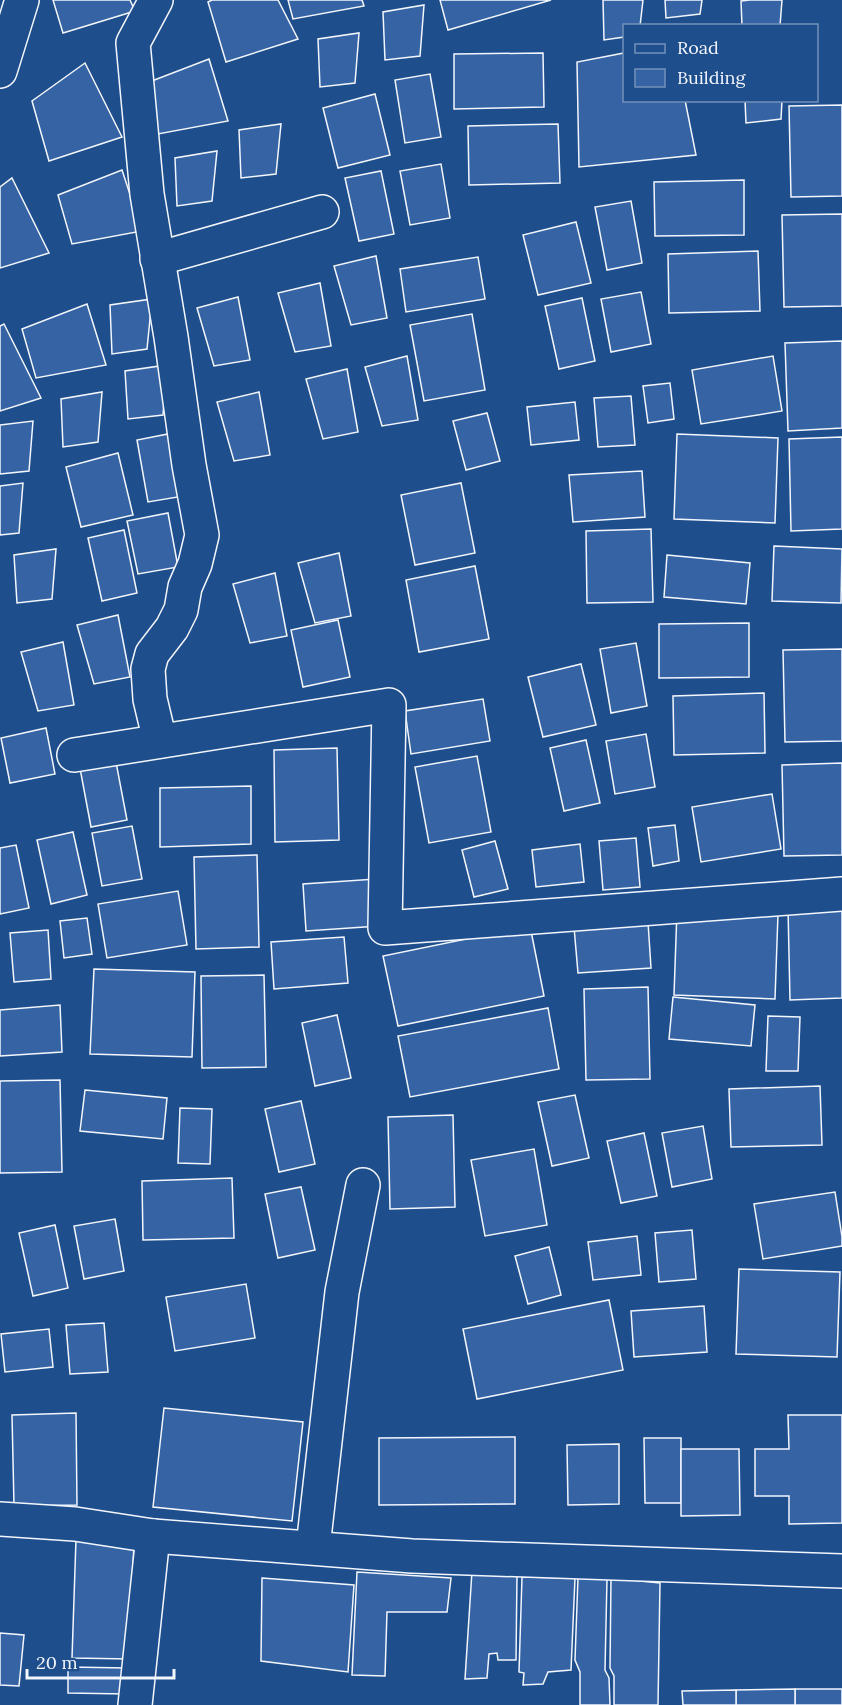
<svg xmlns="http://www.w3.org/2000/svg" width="842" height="1705" font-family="Lora,serif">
<rect width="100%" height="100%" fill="#1f4e8c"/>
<g fill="#3563a3" stroke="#f2f6ff" stroke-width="1.5">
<polygon points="53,0 130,0 135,11 63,33"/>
<polygon points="212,0 278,0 298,39 226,62 208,2"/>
<polygon points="288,0 362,0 364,6 293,19"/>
<polygon points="440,0 551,0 448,30"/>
<polygon points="603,0 643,0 640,26 624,26 624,37 604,40"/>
<polygon points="665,0 702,0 700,14 666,18"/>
<polygon points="750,0 782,0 780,26 742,26 741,1"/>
<polygon points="424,5 420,56 385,60 383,12"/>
<polygon points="359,33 355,83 320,87 318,39"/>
<polygon points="543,53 544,107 454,109 454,54"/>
<polygon points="624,53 624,100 685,100 696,155 579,167 577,62"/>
<polygon points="209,59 228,121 158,134 144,84"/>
<polygon points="85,63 122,137 49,161 32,101"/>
<polygon points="430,74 441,137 405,143 395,80"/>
<polygon points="375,94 390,155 338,168 323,108"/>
<polygon points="745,100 782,100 781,119 746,123"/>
<polygon points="842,105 842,196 791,197 789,106"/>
<polygon points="281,124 276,174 241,178 239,130"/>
<polygon points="558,124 560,183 469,185 468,126"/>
<polygon points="217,151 212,201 177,206 175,158"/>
<polygon points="441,164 450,218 410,225 400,171"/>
<polygon points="122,170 142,231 72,244 58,195"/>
<polygon points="381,171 394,234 359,241 345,178"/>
<polygon points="12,178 49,253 0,268 0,187"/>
<polygon points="744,180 744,235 655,236 654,182"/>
<polygon points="631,201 642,263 607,270 595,207"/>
<polygon points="842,214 842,306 784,307 782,215"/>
<polygon points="576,222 591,283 538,295 523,235"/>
<polygon points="758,251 760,311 669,313 668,254"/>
<polygon points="376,256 387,318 351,325 334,266"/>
<polygon points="478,257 485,299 406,312 400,269"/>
<polygon points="320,283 331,346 295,352 278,293"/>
<polygon points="641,292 651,344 611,352 601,299"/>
<polygon points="238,297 250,360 214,366 197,308"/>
<polygon points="582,298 595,361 559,369 545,306"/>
<polygon points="152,299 147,349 112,354 110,305"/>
<polygon points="87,304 106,365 36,378 22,329"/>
<polygon points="472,314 485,390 424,401 410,325"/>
<polygon points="4,324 41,398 0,411 0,326"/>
<polygon points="842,341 842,428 788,431 785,343"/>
<polygon points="407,356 418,420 382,426 365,367"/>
<polygon points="773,356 782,411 701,424 692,370"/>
<polygon points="167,365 163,415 128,419 125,371"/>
<polygon points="347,369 358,432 323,439 306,379"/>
<polygon points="670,383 674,419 648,423 643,386"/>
<polygon points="102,392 98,442 63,447 61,399"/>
<polygon points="259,392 270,455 234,461 217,402"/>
<polygon points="631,396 635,445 598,447 594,398"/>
<polygon points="575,402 579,440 531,445 527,407"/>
<polygon points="487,413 500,461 466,470 453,421"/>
<polygon points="33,421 29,471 0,474 0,425"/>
<polygon points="173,433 184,496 148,502 137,440"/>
<polygon points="677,434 778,438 775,523 674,519"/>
<polygon points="842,437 842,529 791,531 789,439"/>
<polygon points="118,453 133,515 81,527 66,467"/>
<polygon points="642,471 645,517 573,522 569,475"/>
<polygon points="23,483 19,533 0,535 0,486"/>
<polygon points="461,483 475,553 415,565 401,495"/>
<polygon points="168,513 178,567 138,574 127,521"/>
<polygon points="651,529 653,602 587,603 586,531"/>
<polygon points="124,530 137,593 102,601 88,538"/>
<polygon points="774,546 842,549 841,603 772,601"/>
<polygon points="56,549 52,599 17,603 14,555"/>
<polygon points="339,553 351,616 315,623 298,563"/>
<polygon points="667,555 750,563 746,604 664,597"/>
<polygon points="475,566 489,639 419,652 406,580"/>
<polygon points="275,573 287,636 250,643 233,584"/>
<polygon points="118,615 130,677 94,684 77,625"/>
<polygon points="338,620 350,677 303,687 291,630"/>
<polygon points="749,623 749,677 659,678 659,624"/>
<polygon points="63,642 74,705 38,711 21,652"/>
<polygon points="636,643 647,706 611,713 600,649"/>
<polygon points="842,649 842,741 785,742 783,650"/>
<polygon points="581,664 596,725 543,737 528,677"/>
<polygon points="764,693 765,753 674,755 673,696"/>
<polygon points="483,699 490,741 411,754 405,711"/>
<polygon points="46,728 55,774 10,783 1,738"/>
<polygon points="646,734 655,787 615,794 606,741"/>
<polygon points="586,740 600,803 564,811 550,748"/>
<polygon points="337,748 339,840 275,842 274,750"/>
<polygon points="477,756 491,832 429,843 415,767"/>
<polygon points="115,757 127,820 91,827 79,763"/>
<polygon points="842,763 842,855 784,856 782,765"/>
<polygon points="251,786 251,844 160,847 160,788"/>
<polygon points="772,794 781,849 701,862 692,807"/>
<polygon points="675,825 679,861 653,866 648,828"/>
<polygon points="132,826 142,879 102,886 92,833"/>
<polygon points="73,832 87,895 51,904 37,840"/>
<polygon points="636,838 640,887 603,890 599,841"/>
<polygon points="495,841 508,889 474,897 462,850"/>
<polygon points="580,844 584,882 536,887 532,850"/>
<polygon points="16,845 29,908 0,914 0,848"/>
<polygon points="257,855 259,947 196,949 194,857"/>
<polygon points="376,879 379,926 306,931 303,884"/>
<polygon points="178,891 187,945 107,958 98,904"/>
<polygon points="842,906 842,998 790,1000 788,908"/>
<polygon points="677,910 778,914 775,999 674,995"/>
<polygon points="87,918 92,954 64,958 60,921"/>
<polygon points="648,922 651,968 578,973 574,927"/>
<polygon points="530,926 544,996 398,1026 383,956"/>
<polygon points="48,930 51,979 14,982 10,933"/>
<polygon points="344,937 348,983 274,989 271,942"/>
<polygon points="94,969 195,972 192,1057 90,1054"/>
<polygon points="264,975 266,1067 202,1068 201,976"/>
<polygon points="648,987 650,1079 586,1080 584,989"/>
<polygon points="673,997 755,1005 751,1046 669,1039"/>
<polygon points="60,1005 62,1052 0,1056 0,1010"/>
<polygon points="548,1008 559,1069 410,1097 398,1036"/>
<polygon points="337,1015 351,1078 315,1086 302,1023"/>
<polygon points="768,1016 800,1017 798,1071 766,1071"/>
<polygon points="60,1080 62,1172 0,1173 0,1081"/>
<polygon points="820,1086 822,1145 731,1147 729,1089"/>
<polygon points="85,1090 167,1098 163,1139 80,1131"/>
<polygon points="575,1095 589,1158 552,1166 538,1102"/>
<polygon points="301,1101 315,1164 279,1172 265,1109"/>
<polygon points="180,1108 212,1109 210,1164 178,1163"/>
<polygon points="453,1115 455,1207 390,1209 388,1117"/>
<polygon points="703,1126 712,1179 672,1187 662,1133"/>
<polygon points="644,1133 657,1196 621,1203 607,1141"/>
<polygon points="534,1149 547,1225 485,1236 471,1160"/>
<polygon points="232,1178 234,1238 143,1240 142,1181"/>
<polygon points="301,1187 315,1250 278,1258 265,1194"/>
<polygon points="835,1192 842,1237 842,1246 763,1259 754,1204"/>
<polygon points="115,1219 124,1271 84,1279 74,1226"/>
<polygon points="55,1225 68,1288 33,1296 19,1233"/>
<polygon points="692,1230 696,1279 659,1282 655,1233"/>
<polygon points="637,1236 641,1275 593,1280 588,1242"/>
<polygon points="549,1247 561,1295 528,1304 515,1256"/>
<polygon points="739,1269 840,1272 837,1357 736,1354"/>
<polygon points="246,1284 255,1338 175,1351 166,1297"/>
<polygon points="609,1300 623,1370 477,1399 463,1329"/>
<polygon points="704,1306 707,1352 634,1357 631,1311"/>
<polygon points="104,1323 108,1372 70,1374 66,1325"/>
<polygon points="49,1329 53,1367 5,1372 1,1334"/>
<polygon points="164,1408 303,1422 292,1521 153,1507"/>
<polygon points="76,1413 77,1505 14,1506 12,1415"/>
<polygon points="788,1415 842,1415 842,1523 789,1524 789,1496 755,1496 755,1449 789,1449"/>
<polygon points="515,1437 515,1504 379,1505 379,1438"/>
<polygon points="644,1438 681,1438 681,1503 645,1503"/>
<polygon points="619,1444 619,1504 568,1505 567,1445"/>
<polygon points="681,1449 739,1449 740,1515 681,1516"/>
<polygon points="76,1539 134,1541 130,1659 72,1658"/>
<polygon points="472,1571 517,1575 516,1660 498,1660 497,1653 489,1654 487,1678 465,1679"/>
<polygon points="357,1572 451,1578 447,1612 387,1612 385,1676 352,1675"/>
<polygon points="522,1577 575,1578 571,1670 548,1672 543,1684 523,1685 524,1673 519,1672"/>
<polygon points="578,1577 607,1579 605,1670 609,1678 610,1705 580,1705 580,1672 575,1660"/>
<polygon points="262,1578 354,1585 348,1672 261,1661"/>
<polygon points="611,1578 660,1583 658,1705 614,1705 614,1676 610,1668"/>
<polygon points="0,1633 24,1635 19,1686 0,1685"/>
<polygon points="68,1667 127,1668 126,1694 68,1693"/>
<rect x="795" y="1689" width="47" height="16"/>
<polygon points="795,1689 795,1705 736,1705 736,1690"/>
<polygon points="736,1690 736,1705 683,1705 682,1691"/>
</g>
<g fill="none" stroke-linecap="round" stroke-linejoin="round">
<g stroke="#f2f6ff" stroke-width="36">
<g id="minor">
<polyline points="156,0 133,43 147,194 171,337 189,465 202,535 195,564 185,587 181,610 172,628 152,654 148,669 150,699 160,741"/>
<polyline points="0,71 22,0"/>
<polyline points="157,259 322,212"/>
<polyline points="74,755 389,705 385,928 842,894"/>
<polyline points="0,1519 75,1524 153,1536 412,1556 842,1571"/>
<polyline points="313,1547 342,1292 363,1185"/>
<polyline points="135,1705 153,1536"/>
</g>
</g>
<use href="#minor" stroke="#1f4e8c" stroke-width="33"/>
</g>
<rect x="623" y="24" width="195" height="78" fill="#1f4e8c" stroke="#7391ba" stroke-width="1.5"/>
<rect x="635" y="44" width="30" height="9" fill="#1f4e8c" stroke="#7391ba" stroke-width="1.5"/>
<text x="677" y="54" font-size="18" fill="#f2f6ff">Road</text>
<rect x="635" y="69" width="30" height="18" fill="#3563a3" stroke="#7391ba" stroke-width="1.5"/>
<text x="677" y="84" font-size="18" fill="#f2f6ff">Building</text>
<path d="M27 1669v9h147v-9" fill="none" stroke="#f2f6ff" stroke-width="3"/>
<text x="36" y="1669" font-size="18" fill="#f2f6ff" stroke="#1f4e8c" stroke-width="4.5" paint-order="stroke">20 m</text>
</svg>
